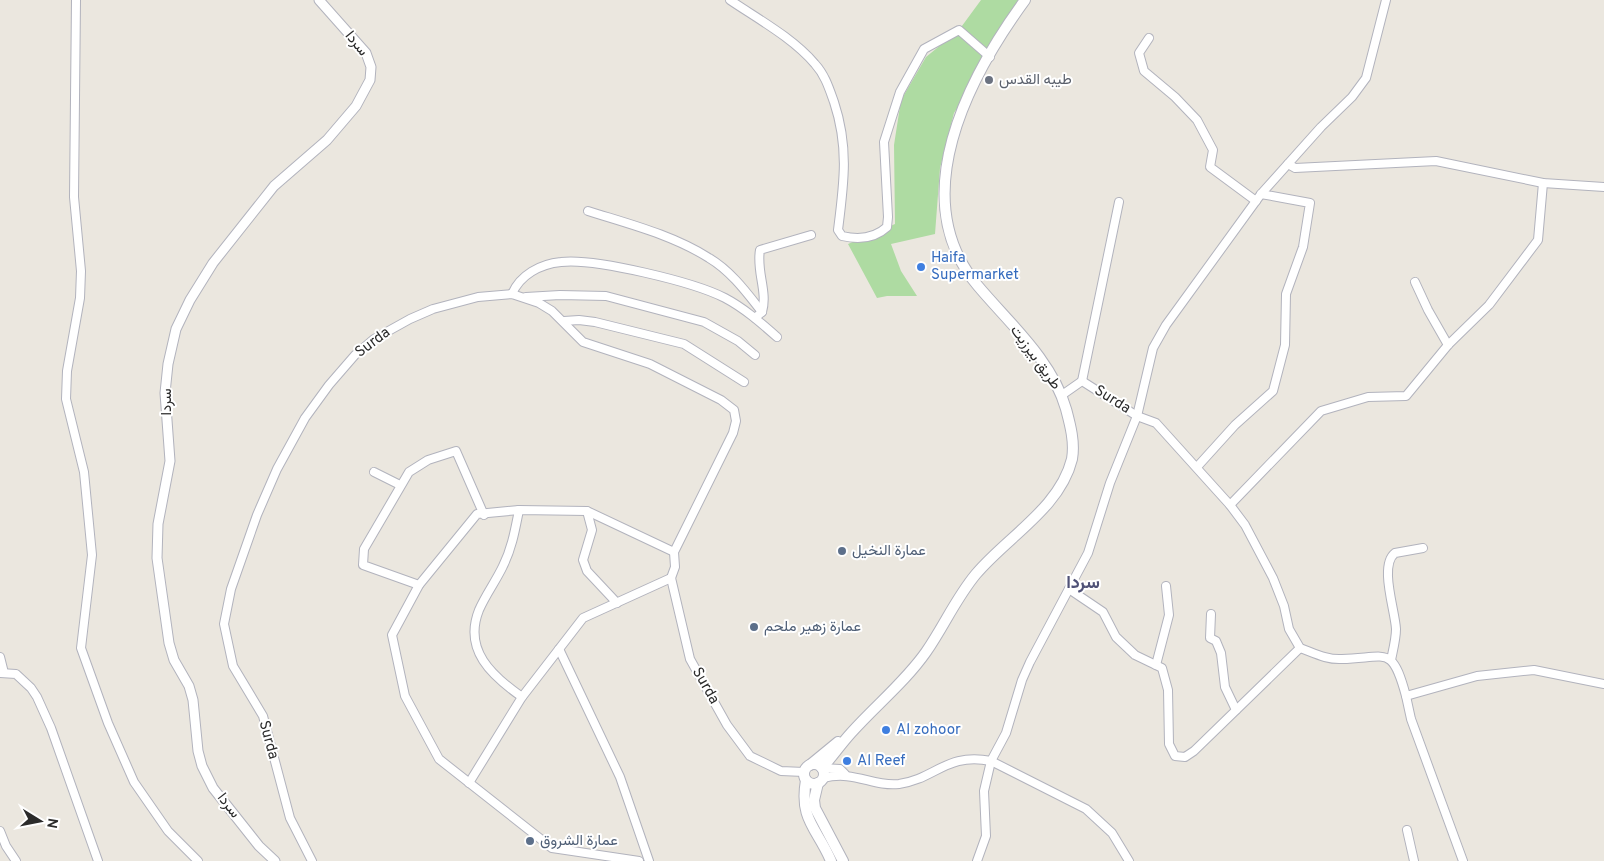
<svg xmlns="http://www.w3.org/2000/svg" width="1604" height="861" font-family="Overpass,Vazirmatn,sans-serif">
<rect width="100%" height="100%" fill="#ebe7df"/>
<polygon fill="#aedba2" points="981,0 1027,0 954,113 940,168 935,234 891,244 901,271 917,296 887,296 877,298 848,244 895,224 894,145 901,100 926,57 959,30"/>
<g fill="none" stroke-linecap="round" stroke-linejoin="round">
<g stroke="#b2b3bd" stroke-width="10">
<g id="minor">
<polyline points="76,0 74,197 81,271 80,298 67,371 66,399 84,472 92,555 81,648 108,723 134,782 168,831 198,861"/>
<path d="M730,0C758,19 793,38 815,64C825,75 829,88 834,102C849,147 844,183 838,230L842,236C859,240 874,239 887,227L888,217L884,142L900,92L924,49L959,30L990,57"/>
<polyline points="1149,38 1139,53 1144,71 1175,97 1197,120 1213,150 1210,167 1256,201"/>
<polyline points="1288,164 1295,168 1436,161 1543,183 1604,187"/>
<path d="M588,211C629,224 673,235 709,258C731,271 747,293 762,312L755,318"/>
<polyline points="1415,282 1428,310 1448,345"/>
<path d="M512,294C520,275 540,264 561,262C595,258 694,282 725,298C744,308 761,323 777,337"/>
<polyline points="526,297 560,295 606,296 704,322 738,341 755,355"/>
<path d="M762,312C768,292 756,271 760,250L811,235"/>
<polyline points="564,321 579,320 595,322 684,344 744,382"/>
<polyline points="1082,381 1119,202"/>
<path d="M1062,395L1082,381L1137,416L1156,423L1230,505L1245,525L1273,578L1284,606L1289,629L1300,648C1314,653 1327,660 1342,659C1387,658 1392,644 1406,696L1477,676L1534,670L1604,684"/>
<polyline points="1197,467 1235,425 1273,391 1285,345 1286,294 1303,247 1310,203 1261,194"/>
<polyline points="374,472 400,485"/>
<polyline points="1230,505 1321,411 1368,397 1406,396 1448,345 1489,305 1538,240 1543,183"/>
<path d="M519,510C515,530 512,548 503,566C496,581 486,594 479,610C463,650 492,676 522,697"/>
<polyline points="587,511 592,530 583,560 587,571 617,603"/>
<polyline points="419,585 363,565 364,549 409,472 428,460 456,451 484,515"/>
<polyline points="1069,589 1103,612 1116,637 1135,655 1162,668 1168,690 1169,744 1175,756 1185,757 1194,751 1300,648"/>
<polyline points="1211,614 1210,638 1216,641 1221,653 1225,687 1236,710"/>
<polyline points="559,649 620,777 649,861"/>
<polyline points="0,657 4,673"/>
<path d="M1391,660C1393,650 1396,639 1396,629C1395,610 1379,565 1395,553L1423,548"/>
<polyline points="1156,665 1169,615 1166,586"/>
<polyline points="0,673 16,674 31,688 37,697 51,728 98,861"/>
<polyline points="1406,696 1411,719 1463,861"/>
<polyline points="822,768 840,769 845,774"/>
<path d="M823,778C855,770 872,787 899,784C935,779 947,752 991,761L1086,809L1112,833L1129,861"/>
<polyline points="469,783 522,697 583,618 671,578"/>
<polyline points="1407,830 1414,861"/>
<polyline points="0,831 6,846 16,861"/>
<polyline points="312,861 290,818 263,716 233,666 224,624 231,589 257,515 277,469 305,418 329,385 355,355 374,339 410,319 433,309 478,297 512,294 539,303 552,311 583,342 650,364 721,400 734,410 736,421 733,433 674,552 675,567 671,578 690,659 727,725 750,756 781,771 804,772"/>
<polyline points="639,861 552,848 439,759 405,696 392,635 419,585 477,514 519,510 587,511 674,552"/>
<polyline points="977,861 986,836 984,791 991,761 1006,733 1022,680 1030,662 1088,553 1110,483 1137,416 1153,348 1166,325 1261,194 1321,127 1352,97 1366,78 1386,0"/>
</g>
</g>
<g stroke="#b2b3bd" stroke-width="11">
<polyline id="tertiary" points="275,861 259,846 213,788 202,766 198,751 193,700 189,686 174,660 169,643 157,558 158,524 170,461 165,393 168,364 176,329 190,300 213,263 274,186 327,140 356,106 370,80 371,67 366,53 319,0"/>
</g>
<g stroke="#b2b3bd" stroke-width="12">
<g id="secondary">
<circle cx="814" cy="774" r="10"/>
<polyline points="810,765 838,742"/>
<path d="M822,768C832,757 841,744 851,733C876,705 905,682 926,652C944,626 956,598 976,574C1007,537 1060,508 1072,459C1075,442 1070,424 1066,409C1052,360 1009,323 978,286C904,199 968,78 1025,0"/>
<path d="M806,780C799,820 817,828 831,861"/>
<polyline points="818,783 814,800 815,808 843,861"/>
</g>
</g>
<use href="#minor" stroke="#fff" stroke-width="8"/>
<use href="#tertiary" stroke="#fff" stroke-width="9"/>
<use href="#secondary" stroke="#fff" stroke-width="10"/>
</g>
<circle fill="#6b7280" stroke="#fff" stroke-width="2" cx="989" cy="80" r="5"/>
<g fill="#3f7fe0" stroke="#fff" stroke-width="2">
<circle cx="921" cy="267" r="5"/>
<circle cx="886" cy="730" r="5"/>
<circle cx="847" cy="761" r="5"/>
</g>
<g fill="#5c6f8a" stroke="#fff" stroke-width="2">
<circle cx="842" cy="551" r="5"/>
<circle cx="754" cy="627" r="5"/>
<circle cx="530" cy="841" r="5"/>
</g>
<g text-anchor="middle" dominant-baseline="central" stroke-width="4" stroke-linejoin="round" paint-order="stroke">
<g font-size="15" fill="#2b2b2b" stroke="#fff">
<text transform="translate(356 44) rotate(51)">سردا</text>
<text transform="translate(373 343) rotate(-37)">Surda</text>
<text transform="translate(1035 358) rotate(54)">طريق بيرزيت</text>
<text transform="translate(1112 400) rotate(32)">Surda</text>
<text transform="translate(167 402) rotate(-90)">سردا</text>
<text transform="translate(705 686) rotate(60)">Surda</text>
<text transform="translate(268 740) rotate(75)">Surda</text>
<text transform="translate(228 806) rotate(52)">سردا</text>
</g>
<g font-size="15" fill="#5b616d" stroke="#fff" text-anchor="start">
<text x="999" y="80">طيبه القدس</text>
</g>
<g font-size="15" fill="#366cbe" stroke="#fff" text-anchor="start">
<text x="931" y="258">Haifa<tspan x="931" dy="17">Supermarket</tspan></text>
<text x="896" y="730">Al zohoor</text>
<text x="857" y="761">Al Reef</text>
</g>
<g font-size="15" fill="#4e5e75" stroke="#fff" text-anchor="start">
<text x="852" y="551">عمارة النخيل</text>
<text x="764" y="627">عمارة زهير ملحم</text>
<text x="540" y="841">عمارة الشروق</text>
</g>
<g font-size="18" font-weight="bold" fill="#505277" stroke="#fff">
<text x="1083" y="583">سردا</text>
</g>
</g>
<g transform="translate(40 821) rotate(100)" stroke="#ffffff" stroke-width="4" paint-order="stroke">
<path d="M0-4L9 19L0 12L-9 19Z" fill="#2b2b2b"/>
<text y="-8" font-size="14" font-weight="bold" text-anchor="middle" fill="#2b2b2b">N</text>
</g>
</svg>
